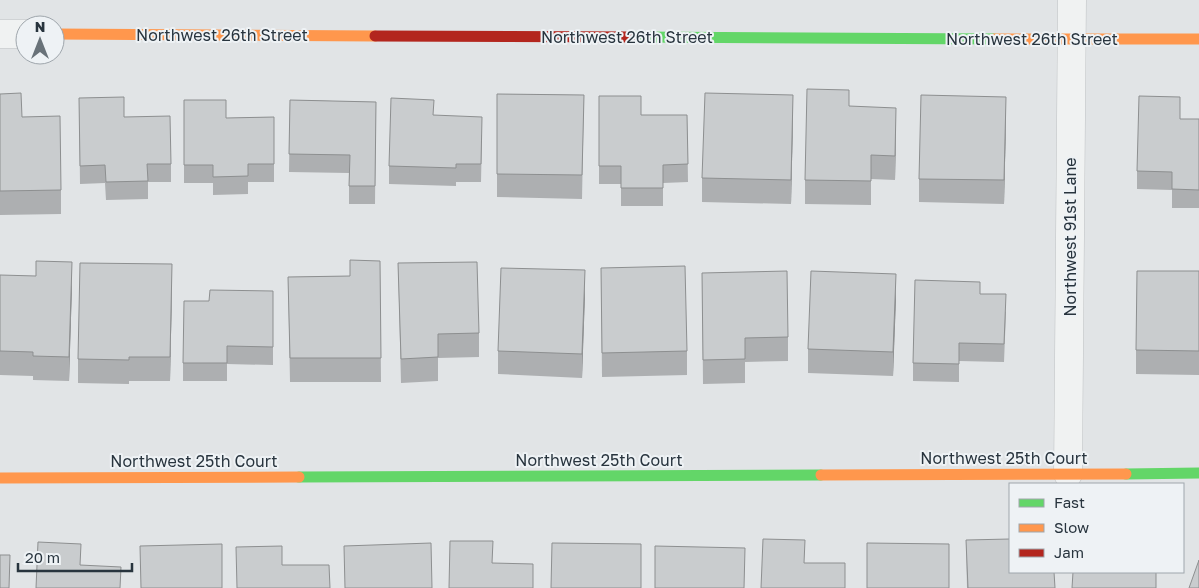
<svg xmlns="http://www.w3.org/2000/svg" width="1199" height="588" font-family="'Golos Text',sans-serif">
<rect width="100%" height="100%" fill="#e1e4e6"/>
<g fill="none" stroke-linecap="round" stroke-linejoin="round">
<g stroke="#bfc2c4" stroke-width="29">
<g id="street">
<polyline points="0,34 25,34"/>
<polyline points="1068,474 1072,0"/>
</g>
</g>
<use href="#street" stroke="#f0f2f2" stroke-width="28"/>
<g stroke="#63d668" stroke-width="11">
<polyline points="634,37 994,39"/>
<polyline points="1126,474 1199,473"/>
<polyline points="299,477 821,475"/>
</g>
<g stroke="#ff974d" stroke-width="11">
<polyline points="55,34 375,36"/>
<polyline points="994,39 1199,39"/>
<polyline points="821,475 1126,474"/>
<polyline points="0,478 299,477"/>
</g>
<polyline stroke="#b3261e" stroke-width="11" points="375,36 634,37"/>
</g>
<g fill="#adafb1">
<polygon points="0,94 22,117 61,190 61,214 0,215"/>
<polygon points="497,94 584,95 582,199 497,197"/>
<polygon points="599,96 641,115 687,115 688,182 663,183 663,206 621,206 621,184 599,184"/>
<polygon points="79,98 124,117 171,164 171,182 148,182 148,199 106,200 105,183 80,184"/>
<polygon points="184,100 226,118 274,117 274,182 248,182 248,194 213,195 213,183 184,183"/>
<polygon points="290,100 376,102 375,204 349,204 349,173 289,172"/>
<polygon points="849,106 896,132 895,180 871,179 871,205 805,204 805,180"/>
<polygon points="434,115 482,135 481,182 456,182 456,186 389,184 389,166"/>
<polygon points="793,119 791,204 702,202 702,178"/>
<polygon points="1180,119 1199,119 1199,208 1172,208 1172,190 1137,189 1137,171"/>
<polygon points="1006,121 1004,204 919,202 919,179"/>
<polygon points="380,261 381,382 290,382 288,277 350,276"/>
<polygon points="398,263 479,333 479,357 438,358 438,381 401,383"/>
<polygon points="601,268 687,351 687,375 602,377"/>
<polygon points="1199,271 1199,375 1136,374 1136,350"/>
<polygon points="702,273 788,337 788,361 745,362 745,383 703,384"/>
<polygon points="0,275 72,286 69,381 33,380 33,376 0,375"/>
<polygon points="172,288 170,381 129,381 129,384 78,383 78,359"/>
<polygon points="273,291 273,365 227,364 227,381 183,381 183,363 209,301"/>
<polygon points="585,294 582,378 498,374 498,351"/>
<polygon points="980,294 1006,312 1004,362 959,361 959,382 913,381 913,363"/>
<polygon points="896,298 893,376 808,373 808,349"/>
<polygon points="966,540 1055,588 967,588"/>
</g>
<g fill="#8d8f90">
<polygon points="793,95 793,119 791,204 791,180"/>
<polygon points="1006,97 1006,121 1004,204 1004,180"/>
<polygon points="896,108 896,132 895,180 895,156"/>
<polygon points="72,262 72,286 69,381 69,357"/>
<polygon points="172,264 172,288 170,381 170,357"/>
<polygon points="585,270 585,294 582,378 582,354"/>
<polygon points="896,274 896,298 893,376 893,352"/>
</g>
<g fill="#c9ccce" stroke="#8d8f90">
<polygon points="807,89 849,90 849,106 896,108 895,156 871,155 871,181 805,180"/>
<polygon points="21,93 22,117 60,116 61,190 0,191 0,94"/>
<polygon points="705,93 793,95 791,180 702,178"/>
<polygon points="497,94 584,95 582,175 497,174"/>
<polygon points="921,95 1006,97 1004,180 919,179"/>
<polygon points="599,96 641,96 641,115 687,115 688,164 663,165 663,188 621,188 621,166 599,166"/>
<polygon points="1139,96 1180,97 1180,119 1199,119 1199,190 1172,189 1172,172 1137,171"/>
<polygon points="124,97 124,117 170,116 171,164 147,164 148,181 106,182 105,165 80,166 79,98"/>
<polygon points="391,98 434,100 433,115 482,117 481,164 456,164 456,168 389,166"/>
<polygon points="184,100 226,100 226,118 274,117 274,164 248,164 248,176 213,177 213,165 184,165"/>
<polygon points="290,100 376,102 375,186 349,186 350,155 289,154"/>
<polygon points="350,260 380,261 381,358 290,358 288,277 350,276"/>
<polygon points="36,261 72,262 69,357 33,356 33,352 0,351 0,275 36,276"/>
<polygon points="477,262 479,333 438,334 438,357 401,359 398,263"/>
<polygon points="80,263 172,264 170,357 129,357 129,360 78,359"/>
<polygon points="685,266 687,351 602,353 601,268"/>
<polygon points="501,268 585,270 582,354 498,351"/>
<polygon points="787,271 788,337 745,338 745,359 703,360 702,273"/>
<polygon points="811,271 896,274 893,352 808,349"/>
<polygon points="1137,271 1199,271 1199,351 1136,350"/>
<polygon points="915,280 980,282 980,294 1006,294 1004,344 959,343 959,364 913,363"/>
<polygon points="210,290 273,291 273,347 227,346 227,363 183,363 184,301 209,301"/>
<polygon points="763,539 805,540 804,563 845,563 845,588 761,588"/>
<polygon points="1010,539 1010,572 1054,572 1055,588 968,588 966,540"/>
<polygon points="450,541 493,541 492,563 533,564 533,588 449,588"/>
<polygon points="38,542 81,544 80,565 121,567 120,588 36,588"/>
<polygon points="431,543 432,588 345,588 344,546"/>
<polygon points="552,543 641,544 641,588 551,588"/>
<polygon points="867,543 949,544 949,588 867,588"/>
<polygon points="222,544 222,588 141,588 140,546"/>
<polygon points="282,546 282,565 329,565 330,588 237,588 236,547"/>
<polygon points="655,546 745,548 744,588 655,588"/>
<polygon points="0,555 10,555 9,588 0,588"/>
<polygon points="1199,560 1199,588 1189,588"/>
<polygon points="1073,572 1156,572 1156,588 1072,588"/>
</g>
<g text-anchor="middle" dominant-baseline="central" stroke-width="4" stroke-linejoin="round" paint-order="stroke">
<g font-size="16" fill="#28343e" stroke="#eef2f5">
<text x="222" y="35">Northwest 26th Street</text>
<text x="627" y="37">Northwest 26th Street</text>
<text x="1032" y="39">Northwest 26th Street</text>
<text transform="translate(1070 237) rotate(-90)">Northwest 91st Lane</text>
<text x="1004" y="458">Northwest 25th Court</text>
<text x="599" y="460">Northwest 25th Court</text>
<text x="194" y="461">Northwest 25th Court</text>
</g>
</g>
<rect x="1009" y="483" width="175" height="90" fill="#eef2f5" stroke="#9fa6ac"/>
<rect x="1019" y="499" width="25" height="8" fill="#63d668" stroke="#9fa6ac"/>
<text x="1054" y="508" font-size="15" fill="#28343e">Fast</text>
<rect x="1019" y="524" width="25" height="8" fill="#ff974d" stroke="#9fa6ac"/>
<text x="1054" y="533" font-size="15" fill="#28343e">Slow</text>
<rect x="1019" y="549" width="25" height="8" fill="#b3261e" stroke="#9fa6ac"/>
<text x="1054" y="558" font-size="15" fill="#28343e">Jam</text>
<g transform="translate(40 40)"><circle r="24" fill="#eef2f5" stroke="#9fa6ac"/>
<path d="M0-4L9 19L0 12L-9 19Z" fill="#697279"/>
<text y="-8" font-size="14" font-weight="bold" text-anchor="middle" fill="#28343e">N</text>
</g>
<path d="M18 563v8h114v-8" fill="none" stroke="#28343e" stroke-width="2.5"/>
<text x="25" y="563" font-size="15" fill="#28343e" stroke="#eef2f5" stroke-width="4" paint-order="stroke">20 m</text>
</svg>
